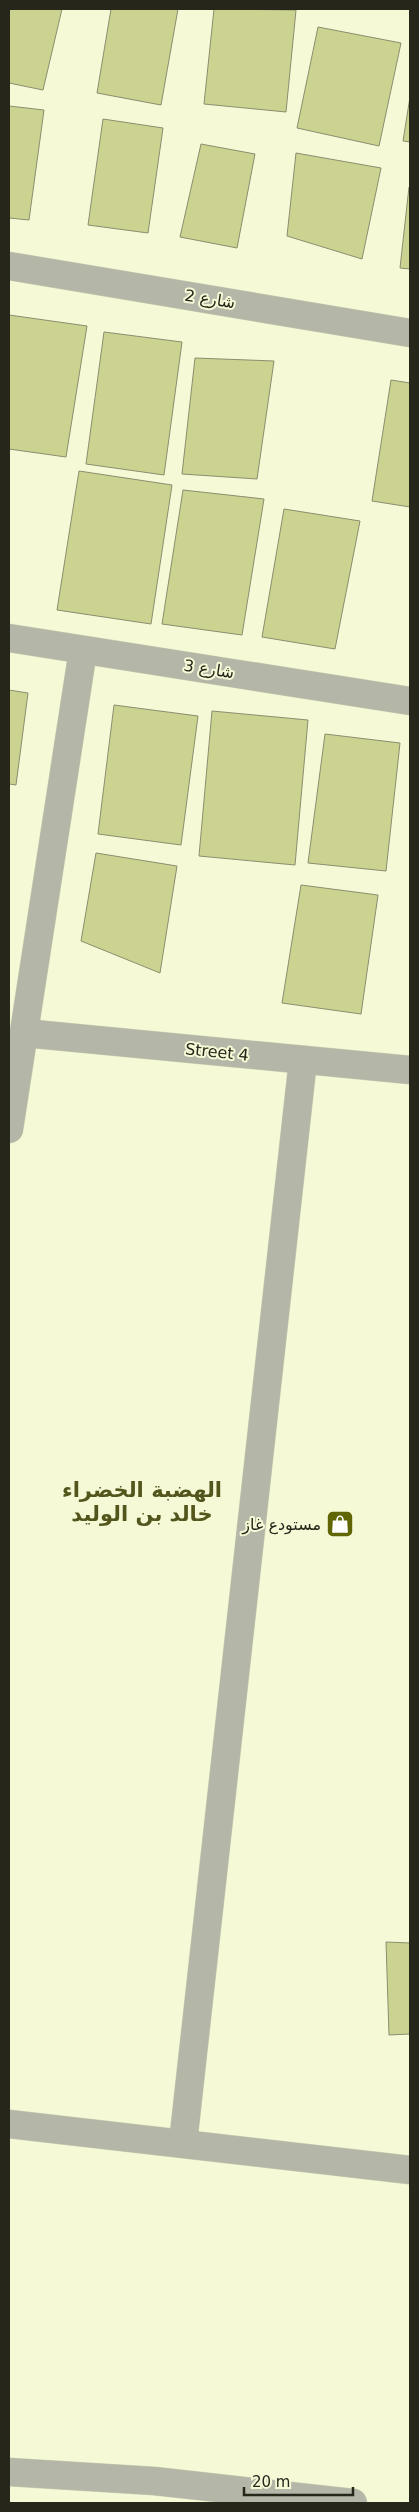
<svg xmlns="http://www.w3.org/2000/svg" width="419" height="2512" font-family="'DejaVu Sans',Cairo,sans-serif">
<rect width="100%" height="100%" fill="#f5f9d6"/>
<g fill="#ccd391" stroke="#8a8e6e">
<polygon points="9,9 62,9 43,90 9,83"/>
<polygon points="111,9 178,9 161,105 97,93"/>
<polygon points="214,9 296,10 286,112 204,104"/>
<polygon points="318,27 401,43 379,146 297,128"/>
<polygon points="410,97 410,142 403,141"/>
<polygon points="9,106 44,110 29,220 9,218"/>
<polygon points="103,119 163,128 148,233 88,225"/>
<polygon points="201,144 255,154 237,248 180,237"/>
<polygon points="296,153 381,168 362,259 287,236"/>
<polygon points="409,187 410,187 410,269 400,268"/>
<polygon points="9,315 87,326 66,457 9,449"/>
<polygon points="104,332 182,342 164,475 86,464"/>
<polygon points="195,358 274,361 257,479 182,474"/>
<polygon points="391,380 410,383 410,507 372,501"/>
<polygon points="79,471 172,485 151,624 57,610"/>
<polygon points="183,490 264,499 242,635 162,624"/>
<polygon points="284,509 360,521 335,649 262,637"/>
<polygon points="9,690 28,693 16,785 9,784"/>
<polygon points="114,705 198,716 181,845 98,834"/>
<polygon points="212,711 308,720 295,865 199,856"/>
<polygon points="325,734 400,743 386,871 308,863"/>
<polygon points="96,853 177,866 160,973 81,941"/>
<polygon points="301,885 378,895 361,1014 282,1003"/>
<polygon points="386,1942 410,1943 410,2034 389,2035"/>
</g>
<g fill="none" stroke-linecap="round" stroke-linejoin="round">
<g stroke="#d0d3b4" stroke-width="29">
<g id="street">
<polyline points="9,266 410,333"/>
<polyline points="9,638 410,701"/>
<polyline points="24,1033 410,1070"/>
<polyline points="9,1129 83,650"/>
<polyline points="9,2124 410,2170"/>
<polyline points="183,2143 303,1060"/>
<polyline points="9,2472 154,2481 353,2503"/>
</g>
</g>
<use href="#street" stroke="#b4b6a7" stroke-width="28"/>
</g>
<defs>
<g id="shop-square" transform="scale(1.4375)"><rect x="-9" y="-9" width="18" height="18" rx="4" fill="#616604" stroke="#f5f9d6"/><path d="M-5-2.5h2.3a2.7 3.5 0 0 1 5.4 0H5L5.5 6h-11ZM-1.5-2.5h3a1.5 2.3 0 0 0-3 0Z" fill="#fff"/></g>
</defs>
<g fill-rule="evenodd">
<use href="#shop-square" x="340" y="1524"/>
</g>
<g text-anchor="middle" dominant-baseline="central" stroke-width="4" stroke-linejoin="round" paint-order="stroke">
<g font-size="16" fill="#26271a" stroke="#f5f9d6">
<text transform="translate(210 299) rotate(9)">شارع 2</text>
<text transform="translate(209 669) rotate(9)">شارع 3</text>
<text transform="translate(217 1052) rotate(6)">Street 4</text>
</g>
<g font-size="16" fill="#26271a" stroke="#f5f9d6" text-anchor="end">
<text x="321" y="1524">مستودع غاز</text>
</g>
<g font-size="21" font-weight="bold" fill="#52561c" stroke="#f5f9d6">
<text x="142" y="1490">الهضبة الخضراء<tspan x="142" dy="24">خالد بن الوليد</tspan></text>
</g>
</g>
<rect width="419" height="2512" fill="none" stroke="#26271a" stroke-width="20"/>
<path d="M244 2487v8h109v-8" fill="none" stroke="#26271a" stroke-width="2.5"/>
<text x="252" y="2487" font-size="15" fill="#26271a" stroke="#f5f9d6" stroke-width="4" paint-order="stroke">20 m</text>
</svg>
